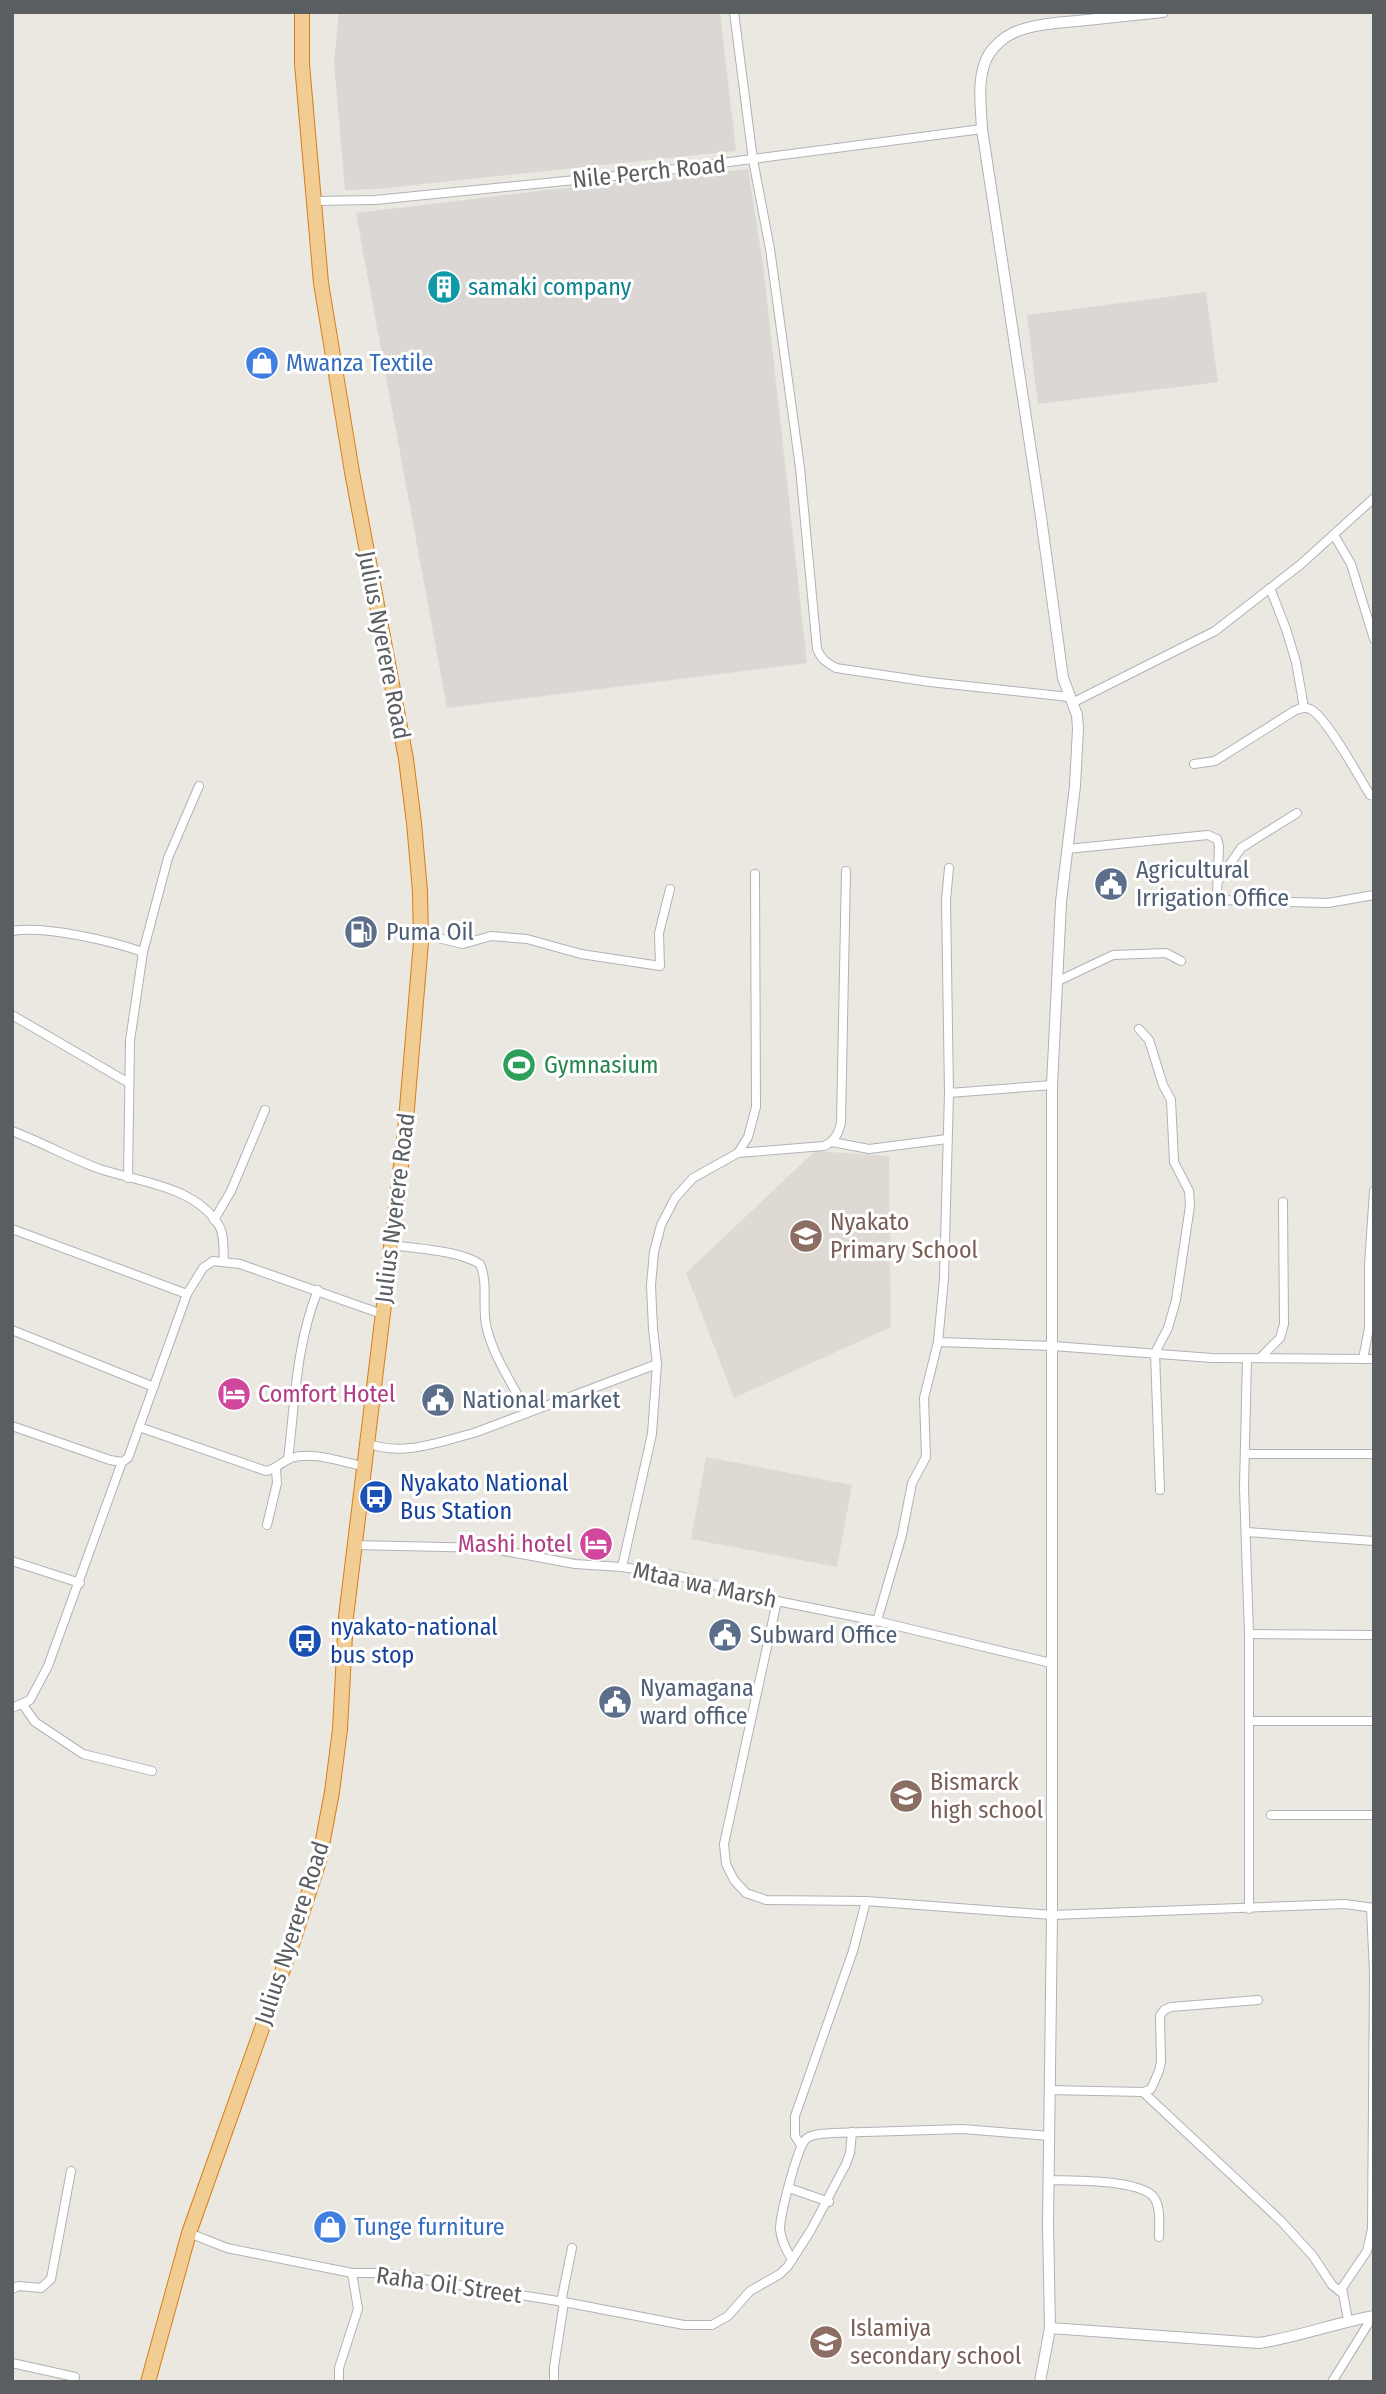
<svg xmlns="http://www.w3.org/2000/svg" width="1386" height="2394" font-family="'Fira Sans Condensed',sans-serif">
<rect width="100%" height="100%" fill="#ebe8e2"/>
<g fill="#dad7d4">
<polygon points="339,12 720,12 736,151 376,189 345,190 334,62"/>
<polygon points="748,169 763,265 807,663 447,708 356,213 547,190"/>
<polygon points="1206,292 1218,382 1038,404 1027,315"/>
</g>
<g fill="#ded9d3">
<polygon points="815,1151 889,1156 891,1327 734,1398 686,1273"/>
<polygon points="706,1457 852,1485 837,1567 691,1539"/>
</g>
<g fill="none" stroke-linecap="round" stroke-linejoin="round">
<g stroke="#afb3b6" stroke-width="10">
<g id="street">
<path d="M734,12L753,160L770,249L800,468L817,649C821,659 827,663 836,668L930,682L1069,697"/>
<polyline points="314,201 375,200 645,173 982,129"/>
<polyline points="1334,535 1351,564 1374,639"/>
<polyline points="1270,588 1286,629 1296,662 1304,708"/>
<polyline points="1072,703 1215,631 1300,565 1374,498"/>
<path d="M1194,764L1215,761L1294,711C1299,709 1304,706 1310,709C1326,716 1359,777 1370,795L1374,796"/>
<polyline points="1067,849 1208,835 1217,839 1219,846 1217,893 1221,900 1328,903 1374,895"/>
<polyline points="949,868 946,900 949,1093 1052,1085"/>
<polyline points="1219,880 1241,848 1297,813"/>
<path d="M12,931C44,925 111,941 143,952"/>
<polyline points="421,934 463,944 491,936 527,939 581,954 660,966 659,933 670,889"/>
<polyline points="1056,982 1113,955 1166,953 1181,961"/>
<polyline points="12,1015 129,1083"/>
<polyline points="1139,1029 1149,1040 1163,1085 1171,1100 1174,1162 1189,1191 1190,1206 1176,1300 1168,1328 1155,1353 1160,1490"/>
<path d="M12,1131C41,1142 68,1157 97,1168C137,1182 193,1185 218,1224C225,1234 223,1250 224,1261"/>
<polyline points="832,1142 869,1149 947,1139"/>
<path d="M738,1153L824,1146C835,1141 838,1134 841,1123L846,871"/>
<polyline points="128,1178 130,1041 143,952 168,858 199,786"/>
<polyline points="214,1220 231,1191 265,1110"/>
<polyline points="12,1229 187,1294"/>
<path d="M391,1245C417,1249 458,1250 480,1264C489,1285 481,1308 487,1329C494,1358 514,1386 527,1413"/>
<polyline points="12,1330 154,1387"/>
<polyline points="938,1342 1053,1346 1212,1358 1374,1359"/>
<polyline points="1261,1357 1280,1338 1284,1324 1283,1202"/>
<polyline points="1247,1358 1244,1488 1249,1634 1249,1909"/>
<polyline points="1363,1359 1369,1328 1369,1265 1374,1191"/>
<polyline points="12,1426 110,1460 122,1462 128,1458 187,1294 203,1268 213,1261 240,1264 382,1314"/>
<path d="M139,1427L266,1471C277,1469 281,1462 291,1458C313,1451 341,1462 363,1466"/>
<path d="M367,1443C401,1457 439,1442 474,1433L657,1364"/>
<polyline points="1246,1454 1374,1454"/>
<path d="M288,1459C295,1403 296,1344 318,1290"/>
<polyline points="267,1525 277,1483 276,1469"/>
<polyline points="1246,1532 1374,1541"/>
<polyline points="354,1545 488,1548 575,1564 622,1567 679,1576 777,1601 877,1621 1051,1663"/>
<polyline points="12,1561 80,1583"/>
<polyline points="622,1567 652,1434 657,1364 653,1329 651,1285 654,1252 661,1225 675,1198 693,1178 738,1153 748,1137 756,1107 755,874"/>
<polyline points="777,1601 724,1844 726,1864 734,1880 746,1893 766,1900 866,1901 1052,1915 1345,1904 1374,1908"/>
<polyline points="877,1621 902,1535 912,1483 926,1457 924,1398 938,1342 944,1279 949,1093"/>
<polyline points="1249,1634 1374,1635"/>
<polyline points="23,1705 35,1722 83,1754 152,1771"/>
<polyline points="12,1708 30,1700 48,1666 122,1462"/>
<polyline points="1249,1721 1374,1721"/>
<polyline points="1271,1815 1374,1815"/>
<polyline points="1049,2090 1143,2092 1151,2089 1159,2071 1161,2062 1160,2016 1164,2010 1171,2007 1258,2000"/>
<polyline points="1143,2092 1281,2221 1313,2256 1332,2285 1342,2293"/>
<polyline points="801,2145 795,2136 795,2116 853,1951 866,1901"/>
<path d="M1050,2180C1073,2181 1144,2179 1155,2199C1161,2210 1159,2225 1159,2237"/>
<polyline points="789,2188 829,2202"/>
<polyline points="189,2233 227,2248 352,2273 384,2273 564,2302 684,2325 712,2325 728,2316 750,2291 780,2274 788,2266 811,2230 846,2164 850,2153 852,2132"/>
<path d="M792,2260C787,2251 781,2241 780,2229C780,2215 797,2148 806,2139C813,2133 824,2134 833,2133L963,2129L1049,2136"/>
<polyline points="12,2289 19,2286 41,2288 51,2279 71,2171"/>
<polyline points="561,2302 572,2248"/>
<polyline points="1348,2320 1342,2288 1367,2251 1372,2229 1374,1973 1371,1908"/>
<polyline points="12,2363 75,2377"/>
<polyline points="339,2382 339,2368 358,2309 352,2273"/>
<polyline points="554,2382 554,2367 564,2302"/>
<polyline points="1332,2382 1373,2316"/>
</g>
</g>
<g stroke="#aeb2b6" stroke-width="12">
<g id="secondary">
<path d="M1050,2328L1259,2343C1298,2337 1335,2323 1374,2316"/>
<path d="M1040,2382L1050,2328L1048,2224L1052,1915V1085L1061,902L1075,786L1078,729L1077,715L1063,678L1040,510L982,129C981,105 976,76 989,54C994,46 1004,37 1013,33C1032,24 1056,23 1077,21C1105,18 1134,15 1163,12"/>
</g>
</g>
<g stroke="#d57f17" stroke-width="16">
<polyline id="highway" points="148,2382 189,2233 292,1944 319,1861 332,1792 340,1729 346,1617 405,1132 421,942 420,891 414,823 406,759 352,472 321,283 302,64 302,12"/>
</g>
<use href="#street" stroke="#fff" stroke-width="8"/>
<use href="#secondary" stroke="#fff" stroke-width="10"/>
<use href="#highway" stroke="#f1cc93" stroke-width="14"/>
</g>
<defs>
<g id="building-disc" transform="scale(1.75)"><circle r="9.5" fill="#0f9aa8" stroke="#fff"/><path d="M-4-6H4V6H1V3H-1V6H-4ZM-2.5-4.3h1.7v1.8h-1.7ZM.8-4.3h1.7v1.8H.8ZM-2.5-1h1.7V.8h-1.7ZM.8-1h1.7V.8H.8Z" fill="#fff"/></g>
<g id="shop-disc" transform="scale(1.75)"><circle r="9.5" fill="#3f7fe0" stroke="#fff"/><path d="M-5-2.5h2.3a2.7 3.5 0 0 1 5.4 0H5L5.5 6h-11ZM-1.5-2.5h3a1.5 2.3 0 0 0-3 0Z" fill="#fff"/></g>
<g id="civic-disc" transform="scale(1.75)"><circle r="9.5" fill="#5c6f8a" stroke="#fff"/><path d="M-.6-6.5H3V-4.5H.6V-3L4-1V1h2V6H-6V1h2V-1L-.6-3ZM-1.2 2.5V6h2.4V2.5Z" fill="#fff"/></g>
<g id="fuel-disc" transform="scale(1.75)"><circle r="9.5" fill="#5c6f8a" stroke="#fff"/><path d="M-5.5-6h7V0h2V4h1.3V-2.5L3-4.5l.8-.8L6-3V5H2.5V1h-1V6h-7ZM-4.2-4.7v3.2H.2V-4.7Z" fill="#fff"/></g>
<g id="stadium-disc" transform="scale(1.75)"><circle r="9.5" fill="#2e9e5b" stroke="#fff"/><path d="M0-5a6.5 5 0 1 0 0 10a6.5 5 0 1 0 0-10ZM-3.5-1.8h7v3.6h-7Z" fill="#fff"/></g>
<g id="school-disc" transform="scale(1.75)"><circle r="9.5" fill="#8d6e63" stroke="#fff"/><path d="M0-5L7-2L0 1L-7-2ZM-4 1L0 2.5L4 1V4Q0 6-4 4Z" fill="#fff"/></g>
<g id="hotel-disc" transform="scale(1.75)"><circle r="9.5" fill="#d1479c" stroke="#fff"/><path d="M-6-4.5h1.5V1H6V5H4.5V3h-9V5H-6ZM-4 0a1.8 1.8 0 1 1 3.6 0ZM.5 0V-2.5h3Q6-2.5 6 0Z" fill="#fff"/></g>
<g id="bus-disc" transform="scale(1.75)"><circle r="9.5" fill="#1a4fb4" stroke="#fff"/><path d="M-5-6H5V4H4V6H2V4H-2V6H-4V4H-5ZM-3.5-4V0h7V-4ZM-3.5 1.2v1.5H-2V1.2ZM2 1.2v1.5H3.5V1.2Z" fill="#fff"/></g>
</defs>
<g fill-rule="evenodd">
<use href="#building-disc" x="444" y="287"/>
<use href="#shop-disc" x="262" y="363"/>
<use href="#civic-disc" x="1111" y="884"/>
<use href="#fuel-disc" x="361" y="932"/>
<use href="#stadium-disc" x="519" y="1065"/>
<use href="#school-disc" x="806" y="1236"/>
<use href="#hotel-disc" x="234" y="1394"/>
<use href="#civic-disc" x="438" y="1400"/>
<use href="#bus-disc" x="376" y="1497"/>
<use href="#hotel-disc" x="596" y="1544"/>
<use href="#civic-disc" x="725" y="1635"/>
<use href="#bus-disc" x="305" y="1641"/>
<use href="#civic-disc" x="615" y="1702"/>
<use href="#school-disc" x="906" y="1796"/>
<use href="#shop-disc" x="330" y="2227"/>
<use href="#school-disc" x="826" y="2342"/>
</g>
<g text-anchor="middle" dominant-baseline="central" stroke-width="6" stroke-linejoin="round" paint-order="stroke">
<g font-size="24" fill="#5a5e61" stroke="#fff">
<text transform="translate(649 172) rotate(-6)">Nile Perch Road</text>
<text transform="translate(384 645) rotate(79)">Julius Nyerere Road</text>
<text transform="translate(395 1208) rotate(-83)">Julius Nyerere Road</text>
<text transform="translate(705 1585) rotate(12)">Mtaa wa Marsh</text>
<text transform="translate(292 1933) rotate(-72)">Julius Nyerere Road</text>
<text transform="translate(449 2285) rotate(8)">Raha Oil Street</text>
</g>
<g font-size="24" fill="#0d838f" stroke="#fff" text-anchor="start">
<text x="468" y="287">samaki company</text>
</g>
<g font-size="24" fill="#366cbe" stroke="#fff" text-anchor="start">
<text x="286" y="363">Mwanza Textile</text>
<text x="354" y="2227">Tunge furniture</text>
</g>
<g font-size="24" fill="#4e5e75" stroke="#fff" text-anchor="start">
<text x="1136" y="870">Agricultural<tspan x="1136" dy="28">Irrigation Office</tspan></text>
<text x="386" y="932">Puma Oil</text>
<text x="462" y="1400">National market</text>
<text x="750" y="1635">Subward Office</text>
<text x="640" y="1688">Nyamagana<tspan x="640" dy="28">ward office</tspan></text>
</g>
<g font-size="24" fill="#27864d" stroke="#fff" text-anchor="start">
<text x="544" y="1065">Gymnasium</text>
</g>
<g font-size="24" fill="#785e54" stroke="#fff" text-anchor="start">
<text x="830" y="1222">Nyakato<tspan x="830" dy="28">Primary School</tspan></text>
<text x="930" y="1782">Bismarck<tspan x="930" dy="28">high school</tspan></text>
<text x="850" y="2328">Islamiya<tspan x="850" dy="28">secondary school</tspan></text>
</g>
<g font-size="24" fill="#b23c85" stroke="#fff" text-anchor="start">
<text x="258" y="1394">Comfort Hotel</text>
<text x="572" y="1544" text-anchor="end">Mashi hotel</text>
</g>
<g font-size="24" fill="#164399" stroke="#fff" text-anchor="start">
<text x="400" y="1483">Nyakato National<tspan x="400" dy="28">Bus Station</tspan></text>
<text x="330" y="1627">nyakato-national<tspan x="330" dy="28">bus stop</tspan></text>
</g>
</g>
<rect width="1386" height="2394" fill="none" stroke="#5a5e61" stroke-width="28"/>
</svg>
